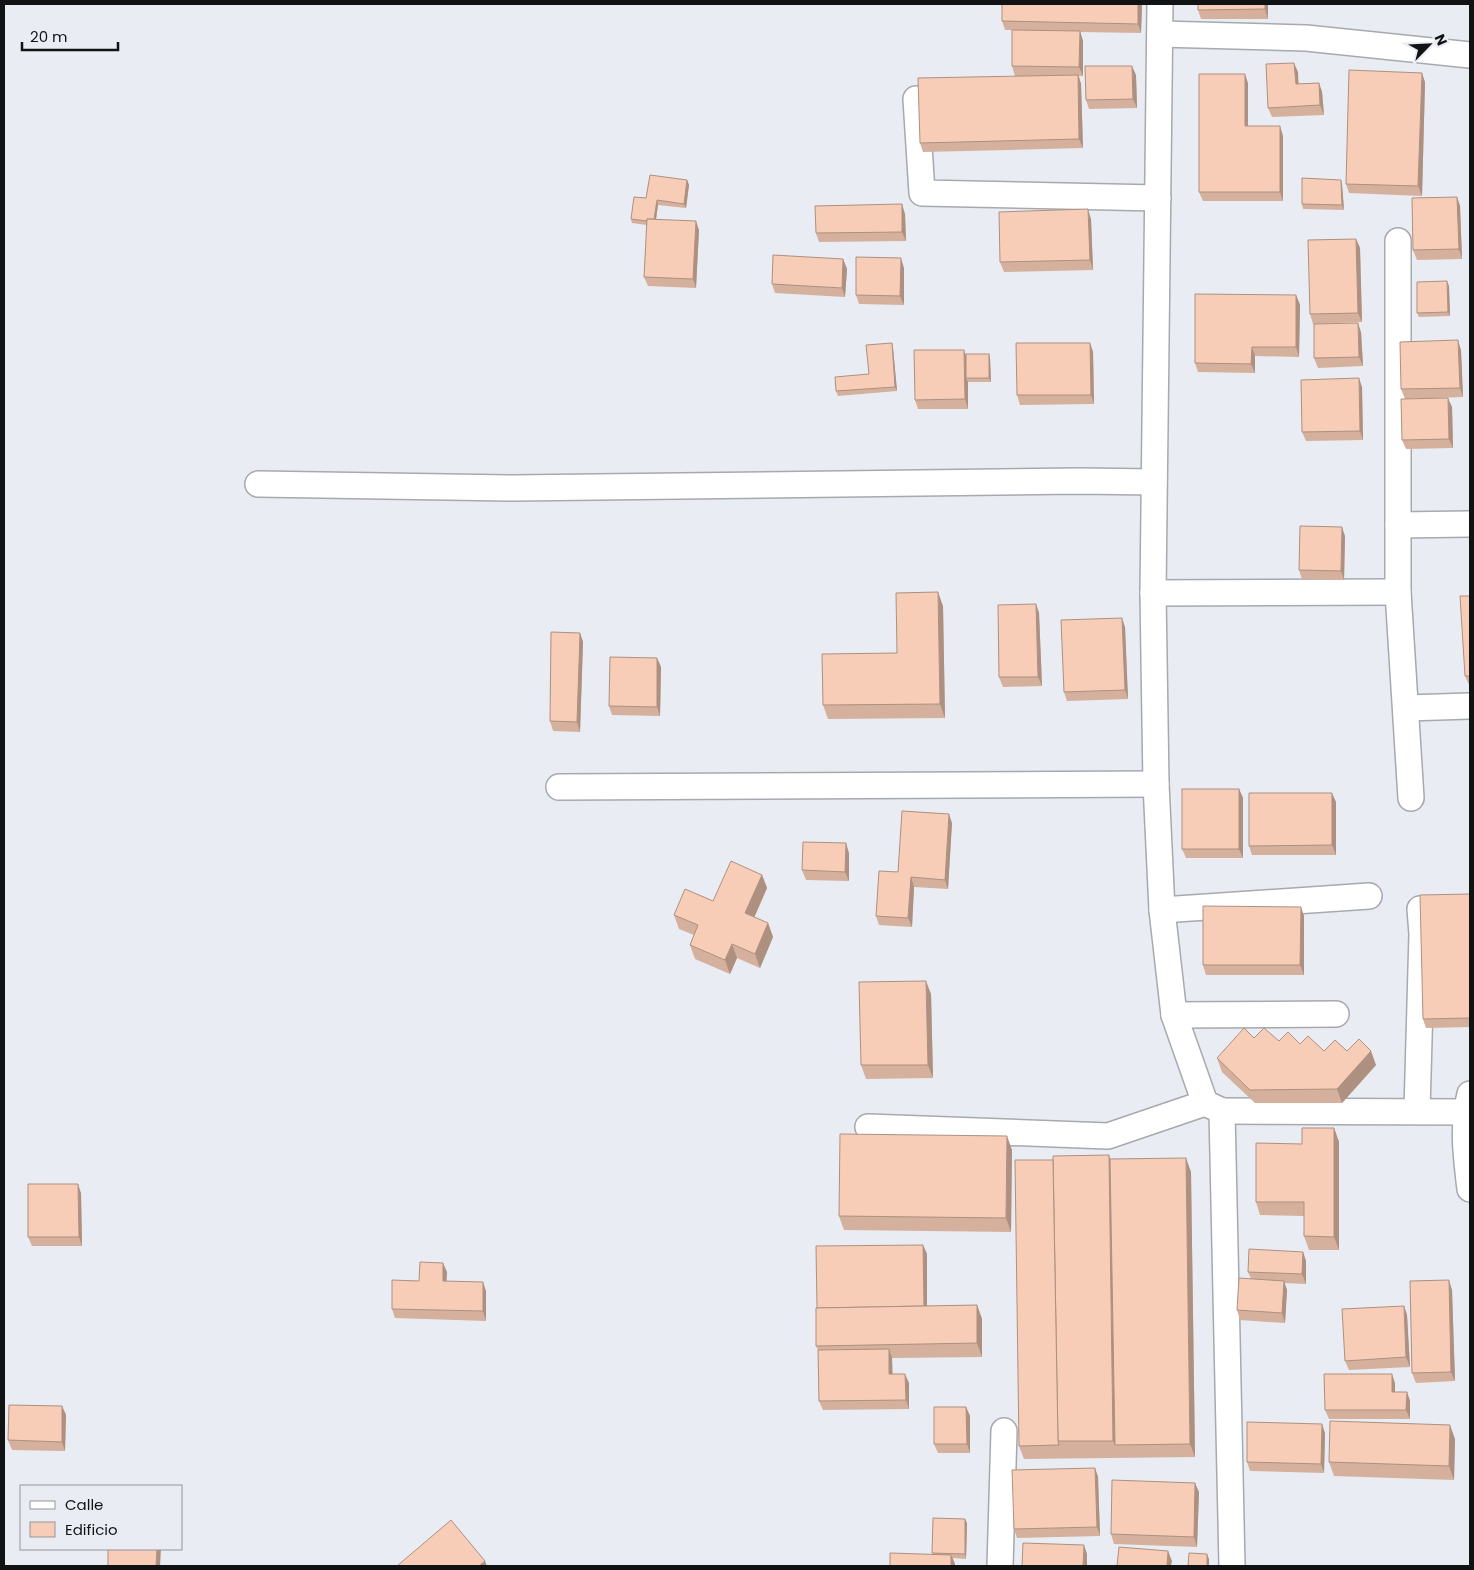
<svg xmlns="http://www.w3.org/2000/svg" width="1474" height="1570" font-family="Poppins,sans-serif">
<rect width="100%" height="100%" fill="#e9ecf2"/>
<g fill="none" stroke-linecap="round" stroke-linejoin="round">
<g stroke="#a6a9ae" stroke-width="28">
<g id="street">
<polyline points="1160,4 1153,593 1156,784 1162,910 1174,1015 1205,1103 1222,1111 1232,1566"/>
<polyline points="1160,34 1306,38 1470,55"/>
<polyline points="916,99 922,193 1158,198"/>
<polyline points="1398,241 1398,592 1411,798"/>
<polyline points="258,484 513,488 1080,481 1154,482"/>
<polyline points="1398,525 1470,524"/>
<polyline points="1153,593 1398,592"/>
<polyline points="1406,708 1470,706"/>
<polyline points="559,787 1156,784"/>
<polyline points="1162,910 1369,896"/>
<polyline points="1174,1015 1336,1014"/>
<path d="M1470,1094C1462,1126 1466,1156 1470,1189"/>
<polyline points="1417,1110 1422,934 1420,909"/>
<polyline points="1222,1111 1465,1112"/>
<polyline points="868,1127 1108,1136 1205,1103"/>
<polyline points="1000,1566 1004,1431"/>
</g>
</g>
<use href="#street" stroke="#fff" stroke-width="25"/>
</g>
<g fill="#d4b09d">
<polygon points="1142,4 1141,33 1080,32 1083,41 1083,76 1079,76 1081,84 1083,148 923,152 920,143 1015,76 1012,66 1020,30 1005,30 1002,21"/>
<polygon points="1268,4 1268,19 1201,19 1198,10"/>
<polygon points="1298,72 1298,84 1319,83 1322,92 1324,115 1272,117 1268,108"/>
<polygon points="1136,75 1137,108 1089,109 1086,100"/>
<polygon points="1425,82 1422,196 1349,193 1346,184"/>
<polygon points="1248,83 1248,126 1283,136 1283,201 1203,201 1199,192"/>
<polygon points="687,180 689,185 686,208 658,205 656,219 699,230 696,288 648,286 644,277 647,225 632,223 631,219 646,198"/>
<polygon points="1341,180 1342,184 1344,210 1303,209 1302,204"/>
<polygon points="1457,197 1460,206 1462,259 1417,260 1413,250"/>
<polygon points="905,214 906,241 819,242 816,233"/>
<polygon points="1091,219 1093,270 1004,272 1000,262"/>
<polygon points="1356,239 1360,248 1362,322 1313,324 1310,314"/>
<polygon points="843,259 847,269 845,297 775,293 772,284"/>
<polygon points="904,268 904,305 859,304 856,295"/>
<polygon points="1449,286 1450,316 1419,317 1417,313"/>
<polygon points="1296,295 1300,305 1299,357 1255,356 1255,373 1198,372 1195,363"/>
<polygon points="1361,332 1363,366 1318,368 1314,358"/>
<polygon points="892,343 893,348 897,391 838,396 836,391 869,374"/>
<polygon points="1090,343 1093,352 1094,404 1020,405 1017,395"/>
<polygon points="1461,350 1463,397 1405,399 1401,389"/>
<polygon points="966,354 989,354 990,358 991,382 968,382 968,409 918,409 915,400"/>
<polygon points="1362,387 1363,440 1306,441 1302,432"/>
<polygon points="1452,407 1453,448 1406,449 1402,440"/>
<polygon points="1345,536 1344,580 1302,579 1299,570"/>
<polygon points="1470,596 1470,685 1469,685 1465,676"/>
<polygon points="1036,604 1039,613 1042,686 1003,687 999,677"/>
<polygon points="943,606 945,718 828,719 823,705 897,653"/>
<polygon points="1125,627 1128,699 1067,701 1064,692"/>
<polygon points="580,633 583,642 580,732 553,731 550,721"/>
<polygon points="657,658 661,667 660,716 612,715 609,706"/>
<polygon points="1239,789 1243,798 1243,858 1186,858 1182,849"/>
<polygon points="1336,802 1336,855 1252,855 1249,846"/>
<polygon points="952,823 948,889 914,887 912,927 879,925 876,916 898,872"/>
<polygon points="849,853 849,881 806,880 802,870"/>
<polygon points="762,875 767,888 754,917 768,923 773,937 760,968 737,958 730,974 695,959 690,945 694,935 679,929 674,915 713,901"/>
<polygon points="1470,894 1470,1027 1426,1028 1423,1019"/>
<polygon points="1304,916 1304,975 1206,975 1203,965"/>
<polygon points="931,994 933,1078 866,1079 861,1065"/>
<polygon points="1254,1038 1300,1044 1324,1051 1347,1051 1376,1065 1342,1103 1255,1103 1222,1072 1217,1058"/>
<polygon points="1334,1128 1339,1142 1339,1250 1309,1250 1304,1236 1304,1216 1260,1215 1256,1202"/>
<polygon points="1012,1150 1011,1232 844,1230 839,1216"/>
<polygon points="1109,1155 1110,1159 1191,1172 1195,1457 1024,1459 1019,1446 1053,1160"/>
<polygon points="81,1193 82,1246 32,1246 28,1237"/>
<polygon points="923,1245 927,1254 927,1306 977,1305 982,1319 982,1357 892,1358 892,1374 909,1383 909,1409 823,1410 819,1401 818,1350 816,1346 817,1308"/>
<polygon points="1303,1252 1306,1261 1306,1284 1284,1283 1287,1290 1285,1323 1240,1320 1237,1310 1251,1279 1248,1272"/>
<polygon points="447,1272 446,1281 486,1291 486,1321 395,1318 392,1309 419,1281"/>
<polygon points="1452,1290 1455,1381 1416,1383 1412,1373"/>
<polygon points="1404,1306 1407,1315 1410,1367 1349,1370 1345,1361"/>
<polygon points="1395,1383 1395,1392 1407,1392 1410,1401 1410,1419 1329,1419 1325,1410"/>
<polygon points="62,1406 66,1415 65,1451 12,1450 8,1440"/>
<polygon points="966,1407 970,1416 970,1453 938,1453 934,1444"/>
<polygon points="1325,1433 1324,1473 1250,1471 1247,1462"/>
<polygon points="1455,1439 1454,1480 1334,1476 1329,1462"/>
<polygon points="1095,1468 1098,1477 1100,1536 1017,1538 1014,1529"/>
<polygon points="1199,1492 1197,1547 1114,1544 1111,1534"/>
<polygon points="967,1523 966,1559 953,1558 955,1566 890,1566 932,1554"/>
</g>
<g fill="#ad9080">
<polygon points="1138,4 1142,4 1141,33 1138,24"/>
<polygon points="1265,4 1268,4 1268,19 1265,9"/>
<polygon points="1080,31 1083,41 1083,76 1079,67"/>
<polygon points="1294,63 1298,72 1299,93 1296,84"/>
<polygon points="1132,66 1136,75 1137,108 1133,99"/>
<polygon points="1422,73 1425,82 1422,196 1418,186"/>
<polygon points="1245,74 1248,83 1248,135 1245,126"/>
<polygon points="1078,75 1081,84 1083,148 1079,139"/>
<polygon points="1319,83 1322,92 1324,115 1320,105"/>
<polygon points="1280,126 1283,136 1283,201 1280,192"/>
<polygon points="687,180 689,185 686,208 684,204"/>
<polygon points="1341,180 1342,184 1344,210 1342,205"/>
<polygon points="1457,197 1460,206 1462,259 1459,249"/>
<polygon points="657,200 658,205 655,226 654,222"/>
<polygon points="902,204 905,214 906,241 902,232"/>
<polygon points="1088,209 1091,219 1093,270 1090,260"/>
<polygon points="696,221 699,230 696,288 693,279"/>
<polygon points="1356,239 1360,248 1362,322 1358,313"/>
<polygon points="901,258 904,268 904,305 900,296"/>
<polygon points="843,259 847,269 845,297 842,288"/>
<polygon points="1447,281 1449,286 1450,316 1448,312"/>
<polygon points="1296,295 1300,305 1299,357 1296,347"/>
<polygon points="1358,323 1361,332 1363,366 1359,357"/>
<polygon points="1458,340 1461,350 1463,397 1460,388"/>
<polygon points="892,343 893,348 897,391 895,387"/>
<polygon points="1090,343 1093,352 1094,404 1091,395"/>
<polygon points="1252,347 1255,356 1255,373 1251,364"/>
<polygon points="964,350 967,359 966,378 968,382 968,409 965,399"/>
<polygon points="989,354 990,358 991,382 989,378"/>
<polygon points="1359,378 1362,387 1363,440 1360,431"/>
<polygon points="1448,398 1452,407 1453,448 1449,439"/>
<polygon points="1342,527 1345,536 1344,580 1341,571"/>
<polygon points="938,592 943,606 945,718 940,704"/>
<polygon points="1036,604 1039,613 1042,686 1038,677"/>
<polygon points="1122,618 1125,627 1128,699 1125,690"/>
<polygon points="580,633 583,642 580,732 577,722"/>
<polygon points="657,658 661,667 660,716 657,707"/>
<polygon points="1239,789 1243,798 1243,858 1239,849"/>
<polygon points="1332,793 1336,802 1336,855 1332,845"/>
<polygon points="949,814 952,823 948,889 945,880"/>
<polygon points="846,843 849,853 849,881 845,872"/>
<polygon points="762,875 767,888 750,927 745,913"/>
<polygon points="911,877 914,887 912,927 908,918"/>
<polygon points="1301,907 1304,916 1304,975 1300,965"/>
<polygon points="768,923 773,937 760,968 755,954"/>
<polygon points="732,944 737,958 730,974 725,960"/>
<polygon points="926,981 931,994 933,1078 928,1065"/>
<polygon points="1371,1051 1376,1065 1342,1103 1337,1089"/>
<polygon points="1334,1128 1339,1142 1339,1250 1334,1237"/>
<polygon points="1007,1136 1012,1150 1011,1232 1006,1218"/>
<polygon points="1109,1155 1115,1173 1115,1445 1113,1441"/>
<polygon points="1186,1158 1191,1172 1195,1457 1190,1444"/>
<polygon points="78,1184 81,1193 82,1246 79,1237"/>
<polygon points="923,1245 927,1254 927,1320 924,1311"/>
<polygon points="1303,1252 1306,1261 1306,1284 1302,1274"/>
<polygon points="443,1263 447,1272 446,1290 443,1281"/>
<polygon points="1449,1280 1452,1290 1455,1381 1451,1372"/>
<polygon points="1284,1281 1287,1290 1285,1323 1282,1313"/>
<polygon points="483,1282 486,1291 486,1321 483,1311"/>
<polygon points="977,1305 982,1319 982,1357 977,1343"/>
<polygon points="1404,1306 1407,1315 1410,1367 1406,1357"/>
<polygon points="889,1349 892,1358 893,1384 889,1374"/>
<polygon points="905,1374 909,1383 909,1409 906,1400"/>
<polygon points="1392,1374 1395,1383 1395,1401 1392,1392"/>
<polygon points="1407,1392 1410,1401 1410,1419 1406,1410"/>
<polygon points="62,1406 66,1415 65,1451 62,1442"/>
<polygon points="966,1407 970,1416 970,1453 967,1444"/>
<polygon points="1322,1424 1325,1433 1324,1473 1321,1464"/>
<polygon points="1450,1425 1455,1439 1454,1480 1449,1466"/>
<polygon points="1095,1468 1098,1477 1100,1536 1097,1527"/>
<polygon points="1195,1483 1199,1492 1197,1547 1194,1537"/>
<polygon points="965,1519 967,1523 966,1559 965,1554"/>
<polygon points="1084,1545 1087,1554 1087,1566 1083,1566"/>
<polygon points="157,1549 161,1549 160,1566 156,1566"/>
<polygon points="1168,1551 1172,1561 1171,1566 1167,1566"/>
<polygon points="1207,1554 1209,1559 1209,1566 1207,1566"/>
<polygon points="951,1555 955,1564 955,1566 951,1566"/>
<polygon points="485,1561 487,1566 479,1566"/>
</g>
<g fill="#f7cdb7" stroke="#ad9080">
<polygon points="1002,4 1138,4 1138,24 1002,21"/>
<polygon points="1198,4 1265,4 1265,9 1198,10"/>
<polygon points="1012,30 1080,31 1079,67 1012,66"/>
<polygon points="1294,63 1296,84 1319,83 1320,105 1268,108 1266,64"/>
<polygon points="1085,66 1132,66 1133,99 1086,100"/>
<polygon points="1349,70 1422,73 1418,186 1346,184"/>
<polygon points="1199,74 1245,74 1245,126 1280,126 1280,192 1199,192"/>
<polygon points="1078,75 1079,139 920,143 918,78"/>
<polygon points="650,175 687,180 684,204 657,200 654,219 647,219 647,221 631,219 634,197 646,198"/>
<polygon points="1302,178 1341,180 1342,205 1302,204"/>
<polygon points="1457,197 1459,249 1413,250 1412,198"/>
<polygon points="902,204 902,232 816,233 815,206"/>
<polygon points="1088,209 1090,260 1000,262 999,212"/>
<polygon points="647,219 696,221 693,279 644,277"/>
<polygon points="1356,239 1358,313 1310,314 1308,240"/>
<polygon points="773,255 843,259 842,288 772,284"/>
<polygon points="856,257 901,258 900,296 856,295"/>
<polygon points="1447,281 1448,312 1417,313 1417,282"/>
<polygon points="1195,294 1296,295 1296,347 1252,347 1251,364 1195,363"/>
<polygon points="1358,323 1359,357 1314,358 1314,324"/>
<polygon points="1458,340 1460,388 1401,389 1400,342"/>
<polygon points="892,343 895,387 836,391 835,377 869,374 866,345"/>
<polygon points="1016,343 1090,343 1091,395 1017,395"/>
<polygon points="914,350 964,350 965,399 915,400"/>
<rect x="966" y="354" width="23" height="24"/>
<polygon points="1359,378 1360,431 1302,432 1301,380"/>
<polygon points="1448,398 1449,439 1402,440 1401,399"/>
<polygon points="1300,526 1342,527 1341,571 1299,570"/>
<polygon points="938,592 940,704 823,705 822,654 897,653 896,593"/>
<polygon points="1460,596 1470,596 1470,676 1465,676"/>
<polygon points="1036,604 1038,677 999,677 998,605"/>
<polygon points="1122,618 1125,690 1064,692 1061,620"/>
<polygon points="551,632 580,633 577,722 550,721"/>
<polygon points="610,657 657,658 657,707 609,706"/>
<rect x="1182" y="789" width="57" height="60"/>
<polygon points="1249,793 1332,793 1332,845 1249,846"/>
<polygon points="902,811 949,814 945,880 911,877 908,918 876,916 879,871 898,872"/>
<polygon points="803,842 846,843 845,872 802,870"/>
<polygon points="731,861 762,875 745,913 768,923 755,954 732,944 725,960 690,945 698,925 674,915 685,889 713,901"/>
<polygon points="1470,894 1470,1018 1423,1019 1420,895"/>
<polygon points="1203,906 1301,907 1300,965 1203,965"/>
<polygon points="926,981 928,1065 861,1065 859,982"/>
<polygon points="1244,1028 1254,1038 1264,1028 1279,1041 1288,1032 1300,1044 1308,1036 1324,1051 1335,1040 1347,1051 1359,1039 1371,1051 1337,1089 1250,1090 1217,1058"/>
<polygon points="1302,1128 1334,1128 1334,1237 1304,1236 1304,1202 1256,1202 1256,1143 1302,1144"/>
<polygon points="840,1134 1007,1136 1006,1218 839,1216"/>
<polygon points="1109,1155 1113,1441 1058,1441 1053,1156"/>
<polygon points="1186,1158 1190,1444 1115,1445 1110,1159"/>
<polygon points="1015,1160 1053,1160 1058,1441 1059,1445 1019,1446"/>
<polygon points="28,1184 78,1184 79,1237 28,1237"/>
<polygon points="923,1245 924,1306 817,1308 816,1246"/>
<polygon points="1249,1249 1303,1252 1302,1274 1248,1272"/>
<polygon points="420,1262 443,1263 443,1281 483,1282 483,1311 392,1309 392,1280 419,1281"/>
<polygon points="1239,1278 1284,1281 1282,1313 1237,1310"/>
<polygon points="1449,1280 1451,1372 1412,1373 1410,1281"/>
<polygon points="977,1305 977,1343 816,1346 816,1308"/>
<polygon points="1404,1306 1406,1357 1345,1361 1342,1309"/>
<polygon points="889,1349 889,1374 905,1374 906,1400 819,1401 818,1350"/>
<polygon points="1324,1374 1392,1374 1392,1392 1407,1392 1406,1410 1325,1410"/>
<polygon points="9,1405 62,1406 62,1442 8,1440"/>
<polygon points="934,1407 966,1407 967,1444 934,1444"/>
<polygon points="1330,1421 1450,1425 1449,1466 1329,1462"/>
<polygon points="1247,1422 1322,1424 1321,1464 1247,1462"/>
<polygon points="1095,1468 1097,1527 1014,1529 1012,1470"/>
<polygon points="1112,1480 1195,1483 1194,1537 1111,1534"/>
<polygon points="933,1518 965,1519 965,1554 932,1553"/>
<polygon points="451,1520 485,1561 479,1566 397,1566"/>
<polygon points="1023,1543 1084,1545 1083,1566 1022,1566"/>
<polygon points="1119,1547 1168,1551 1167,1566 1117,1566"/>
<polygon points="108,1549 157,1549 156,1566 108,1566"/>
<polygon points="890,1553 951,1555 951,1566 890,1566"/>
<polygon points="1189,1553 1207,1554 1207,1566 1188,1566"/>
</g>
<rect width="1474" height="1570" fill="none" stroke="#111214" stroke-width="10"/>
<rect x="20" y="1485" width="162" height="65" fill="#e9ecf2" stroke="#939599"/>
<rect x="30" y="1501" width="25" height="8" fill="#ffffff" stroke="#939599"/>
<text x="65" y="1510" font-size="15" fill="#111214">Calle</text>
<rect x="30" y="1522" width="25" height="15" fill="#f7cdb7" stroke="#939599"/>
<text x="65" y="1535" font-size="15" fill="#111214">Edificio</text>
<g transform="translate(1429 45) rotate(66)" stroke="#e9ecf2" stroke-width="4" paint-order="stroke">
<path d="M0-4L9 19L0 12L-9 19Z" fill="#111214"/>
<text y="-8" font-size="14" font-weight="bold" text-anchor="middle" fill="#111214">N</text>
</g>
<path d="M22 42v8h96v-8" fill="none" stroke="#111214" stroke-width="2.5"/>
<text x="30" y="42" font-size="15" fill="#111214" stroke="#e9ecf2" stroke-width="4" paint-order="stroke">20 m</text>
</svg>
